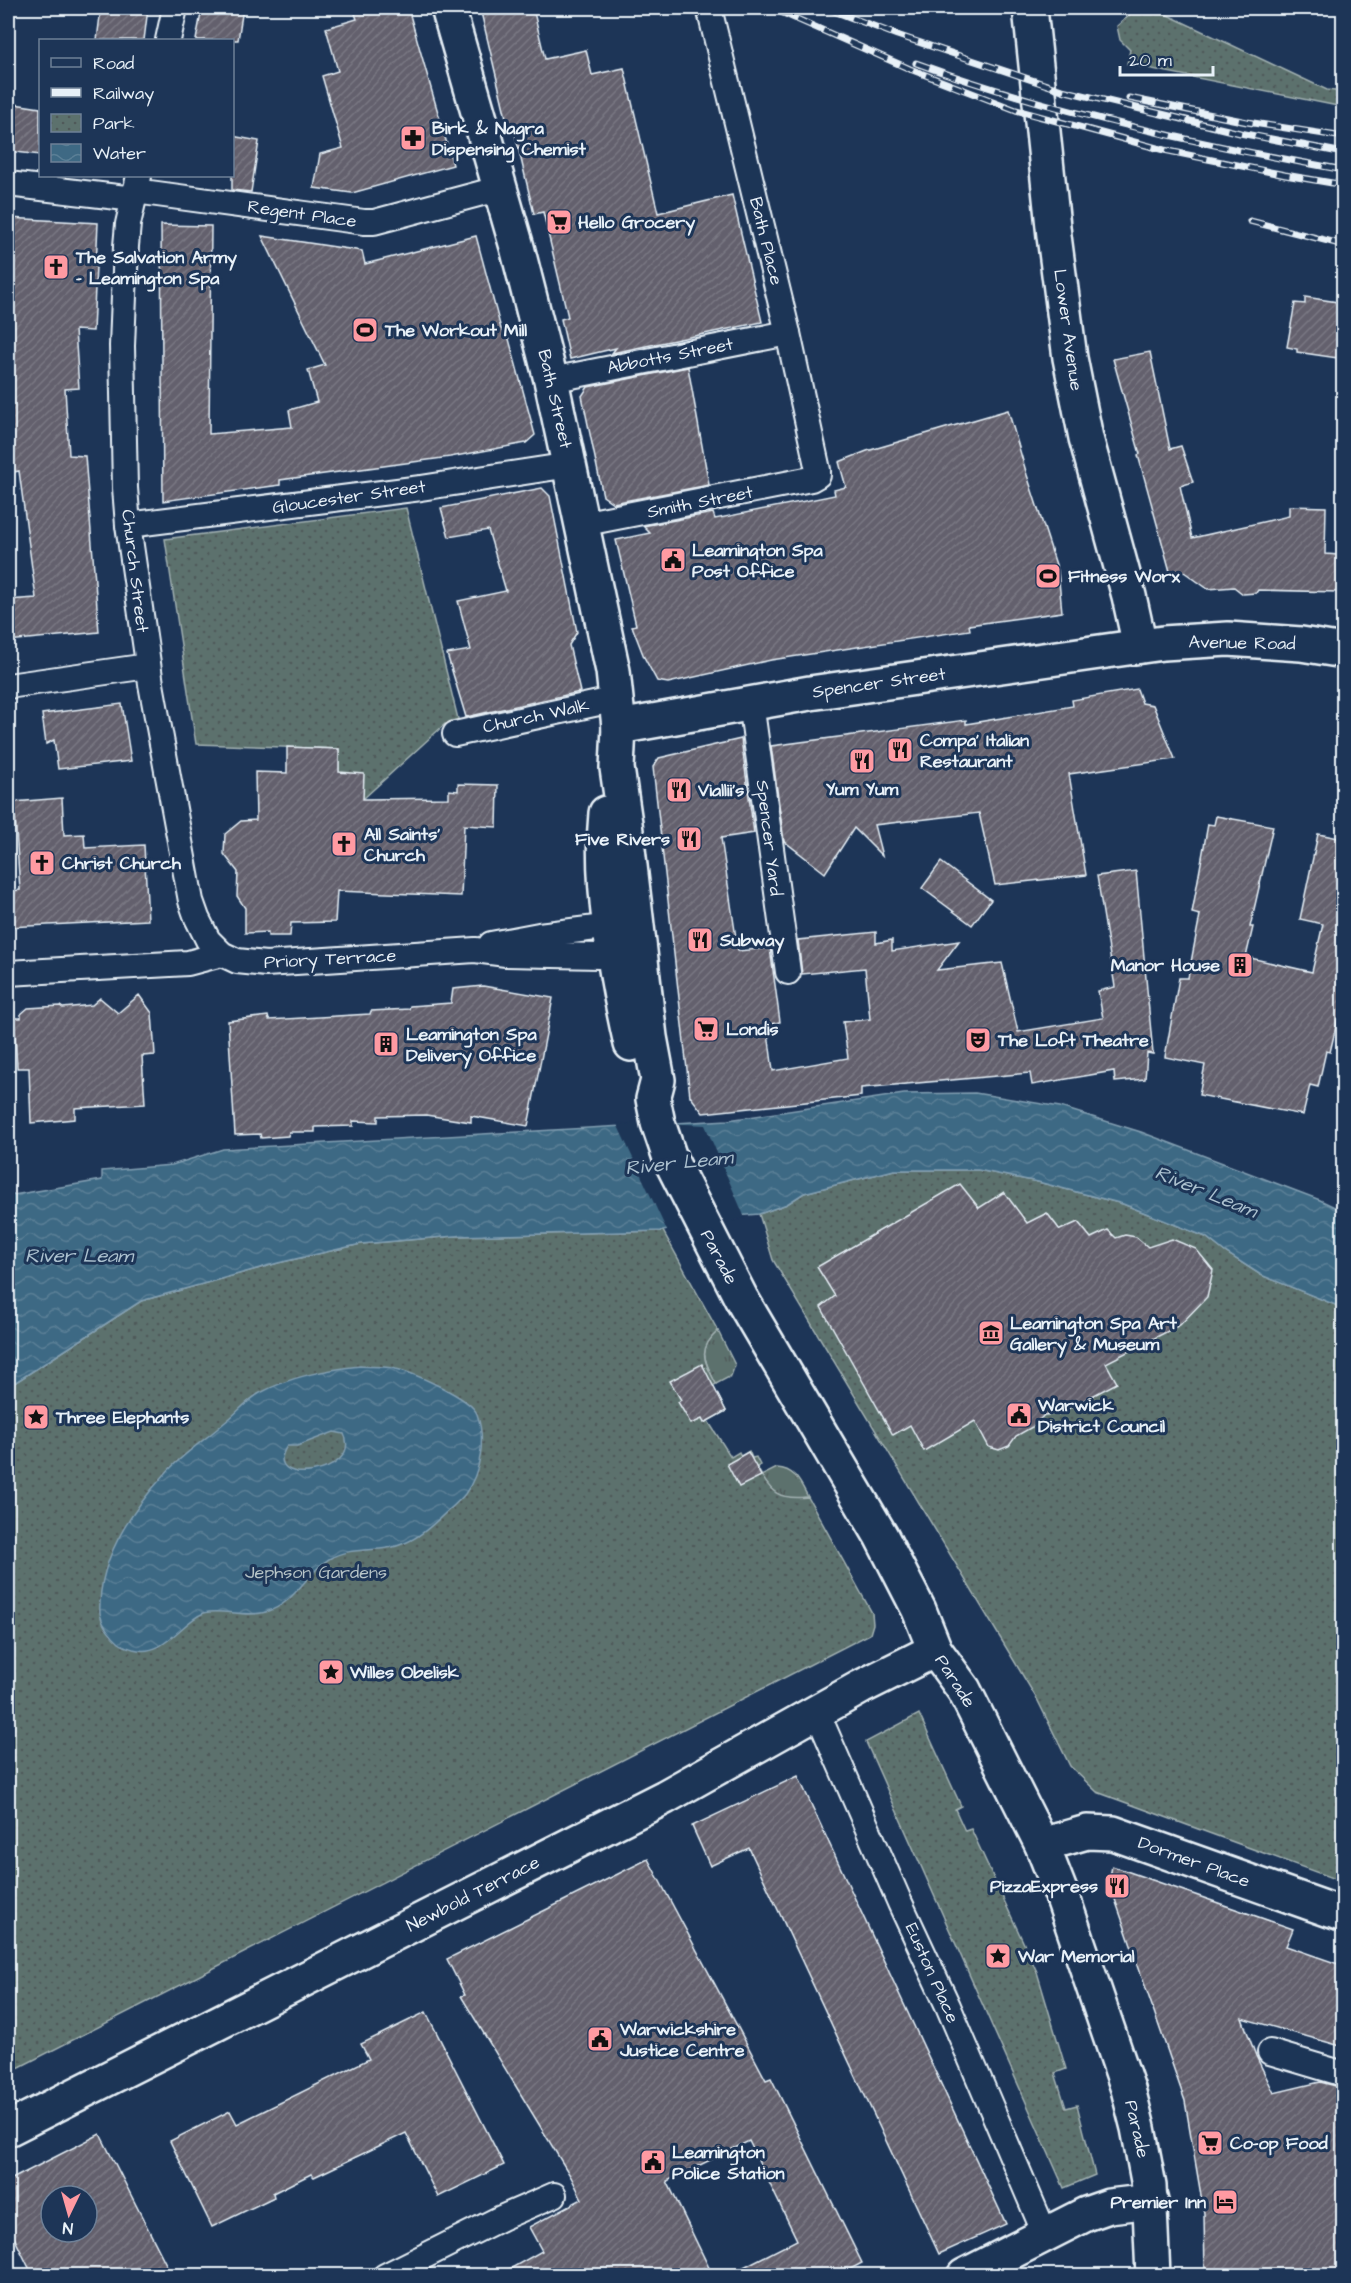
<svg xmlns="http://www.w3.org/2000/svg" width="1351" height="2283" font-family="'Architects Daughter',sans-serif">
<defs>
<pattern id="grass-tufts" width="24" height="20" patternUnits="userSpaceOnUse" patternTransform="scale(1.5)"><rect width="24" height="20" fill="#5c716d"/><path d="M3 7l-1-3M5 7V3M7 7l1-3M15 17l-1-3M17 17v-4M19 17l1-3" fill="none" stroke="#505a5a"/></pattern>
<pattern id="park-dots" width="8" height="8" patternUnits="userSpaceOnUse" patternTransform="scale(1.5)"><rect width="8" height="8" fill="#5c716d"/><path d="M2 2h.1M6 6h.1" fill="none" stroke="#505a5a" stroke-width="1.8" stroke-linecap="round"/></pattern>
<pattern id="water-waves" width="16" height="10" patternUnits="userSpaceOnUse" patternTransform="scale(1.5)"><rect width="16" height="10" fill="#3e6984"/><path d="M0 5q4-4 8 0t8 0" fill="none" stroke="#5a7f96"/></pattern>
<pattern id="building-hatch" width="6" height="6" patternUnits="userSpaceOnUse" patternTransform="scale(1.5)"><rect width="6" height="6" fill="#63616d"/><path d="M-1 1l2-2M0 6l6-6M5 7l2-2" fill="none" stroke="#797883"/></pattern>
</defs>
<rect width="100%" height="100%" fill="#1d3557"/>
<filter id="ink" filterUnits="userSpaceOnUse"><feTurbulence type="fractalNoise" baseFrequency=".0167" numOctaves="2"/><feDisplacementMap in="SourceGraphic" scale="12" xChannelSelector="R" yChannelSelector="G"/><feConvolveMatrix kernelMatrix="1 2 1 2 8 2 1 2 1" color-interpolation-filters="sRGB"/></filter>
<g filter="url(#ink)">
<g fill="url(#grass-tufts)" stroke="#a2b1b2" stroke-width="1.5">
<path d="M718,1331L735,1365L731,1376L716,1384C705,1362 696,1350 718,1331Z"/>
<path d="M777,1468C795,1469 800,1482 808,1497C783,1500 774,1497 761,1476Z"/>
</g>
<g fill="url(#park-dots)" stroke="#a2b1b2" stroke-width="1.5">
<polygon points="1155,9 1327,90 1343,92 1343,107 1127,64 1130,50 1120,40 1117,26 1134,11"/>
<polygon points="406,508 460,727 445,724 363,799 339,773 339,749 196,744 165,539"/>
<polygon points="894,1170 978,1170 1038,1182 1123,1204 1206,1237 1225,1252 1261,1275 1343,1308 1343,1882 1097,1792 1070,1766 1037,1699 773,1260 759,1214 787,1204 804,1193"/>
<path d="M663,1231L718,1331C696,1350 705,1362 716,1384L713,1386L726,1411L708,1421L731,1457L739,1452L741,1456L749,1451L752,1458L756,1457L760,1465L757,1467C770,1493 778,1500 808,1497L872,1613L873,1624L870,1634L8,2073V1387L141,1301L278,1263L361,1244L455,1236Z"/>
<polygon points="919,1714 961,1806 955,1809 965,1831 971,1829 1037,1972 1066,2069 1055,2073 1066,2108 1077,2105 1095,2175 1064,2188 866,1742"/>
</g>
<g fill="url(#water-waves)" stroke="#829fb2" stroke-width="1.5" fill-rule="evenodd">
<polygon points="975,1093 1060,1107 1141,1132 1320,1200 1343,1211 1343,1308 1261,1275 1225,1252 1206,1237 1123,1204 1038,1182 978,1170 894,1170 804,1193 787,1204 759,1214 735,1216 663,1231 455,1236 361,1244 278,1263 141,1301 8,1387 8,1196 102,1180 102,1171 172,1165 223,1149 728,1120 904,1094"/>
<path d="M360,1366C372,1367 385,1366 396,1369C414,1373 471,1398 477,1414C486,1439 481,1472 465,1494C458,1503 447,1511 439,1519C429,1528 418,1538 405,1543C381,1554 352,1545 329,1559C305,1574 295,1604 266,1612C246,1618 220,1608 204,1613C180,1622 165,1658 133,1649C127,1647 123,1646 119,1643C112,1637 103,1626 101,1617C99,1613 100,1606 100,1602C102,1554 133,1509 165,1474C181,1455 205,1440 224,1423C236,1414 247,1400 260,1393C292,1376 325,1370 360,1366ZM334,1432L344,1434C364,1475 259,1489 287,1446H297Z"/>
</g>
<polygon fill="#1d3557" points="645,1122 705,1125 745,1218 668,1233 617,1124"/>
<g fill="url(#building-hatch)" stroke="#e8f1f8" stroke-width="1.5" fill-rule="evenodd">
<polygon points="101,8 148,8 144,40 97,40"/>
<polygon points="202,8 243,8 238,40 196,40"/>
<polygon points="353,8 408,8 453,165 352,193 314,188 320,154 343,148 322,76 338,71 326,28 357,19"/>
<polygon points="480,8 533,8 545,59 586,50 592,75 624,68 658,213 732,195 762,322 612,353 616,348 570,359 561,319 568,317 543,212 534,214 513,125 508,126"/>
<polygon points="8,103 40,108 40,155 8,151"/>
<polygon points="232,136 259,141 251,192 232,190"/>
<polygon points="8,218 98,223 93,331 75,330 79,388 65,389 69,455 85,456 99,632 8,641 8,600 36,598 19,471 8,473 8,447 13,446 8,396"/>
<polygon points="161,225 211,226 209,434 292,427 289,410 317,402 308,370 325,365 262,236 362,251 365,264 476,236 501,329 509,339 535,435 526,443 450,457 280,480 280,485 163,501"/>
<polygon points="1305,297 1344,303 1344,359 1297,352 1297,349 1287,347 1295,303 1305,304"/>
<polygon points="1150,352 1170,449 1181,446 1193,482 1180,486 1192,538 1289,516 1289,506 1326,507 1325,554 1339,555 1338,592 1258,590 1256,593 1243,594 1234,587 1208,589 1184,572 1171,575 1138,455 1140,454 1113,359"/>
<polygon points="688,367 709,485 613,503 603,496 582,396 588,387"/>
<polygon points="1008,410 1027,475 1058,571 1062,612 969,625 970,630 771,660 668,683 657,681 644,657 632,626 636,625 616,540 650,533 643,526 713,513 715,519 835,495 834,490 846,487 839,462 867,451"/>
<polygon points="542,488 550,496 577,632 569,645 580,692 466,717 447,654 471,650 458,601 506,591 488,530 449,537 441,508"/>
<polygon points="1137,689 1142,703 1153,705 1175,759 1069,774 1086,875 995,885 979,813 874,825 882,856 854,828 825,873 784,841 771,746 966,720 966,724 1073,706 1072,700"/>
<polygon points="122,704 131,761 58,769 54,740 46,744 42,714"/>
<polygon points="741,739 754,833 721,838 738,951 770,948 780,1022 767,1025 773,1071 848,1058 843,1022 870,1019 865,968 802,974 798,940 876,932 876,943 892,940 892,951 959,941 937,970 1002,963 1018,1032 1103,1018 1098,991 1115,987 1097,876 1136,871 1153,1054 1147,1053 1145,1079 1115,1082 1114,1071 1032,1085 1030,1073 861,1088 861,1096 703,1113 690,1096 653,767 659,758"/>
<polygon points="287,747 339,749 339,772 364,774 363,799 449,798 449,790 458,791 458,784 498,785 497,827 464,825 461,896 337,891 335,922 291,923 290,936 268,936 268,932 245,933 245,908 237,896 238,872 224,854 225,834 241,821 256,820 255,772 287,773"/>
<polygon points="62,798 64,835 84,834 85,848 144,845 148,920 8,927 8,891 20,890 14,802"/>
<polygon points="1216,816 1273,826 1250,927 1253,927 1246,957 1312,972 1323,924 1300,919 1318,834 1344,839 1344,956 1338,982 1344,983 1344,1019 1338,1018 1330,1052 1326,1051 1318,1087 1310,1085 1303,1115 1199,1095 1205,1065 1165,1057 1179,978 1188,978 1200,915 1192,913 1208,824 1214,825"/>
<polygon points="941,862 991,900 972,925 922,888"/>
<polygon points="483,986 553,998 528,1126 471,1116 471,1122 426,1115 378,1116 378,1122 353,1121 353,1126 315,1127 315,1132 289,1132 288,1136 261,1138 260,1134 235,1135 228,1021 268,1016 269,1020 370,1014 371,1011 409,1009 410,1006 451,1003 453,989"/>
<polygon points="139,995 152,1013 155,1055 142,1056 145,1104 75,1108 75,1119 31,1123 29,1068 17,1068 14,1018 21,1018 21,1014 28,1008 60,1006 63,1008 92,1005 100,998 118,1013"/>
<polygon points="960,1184 979,1208 1004,1192 1027,1223 1047,1213 1060,1230 1078,1222 1091,1238 1108,1230 1116,1238 1125,1235 1136,1237 1148,1247 1172,1239 1196,1249 1213,1270 1207,1297 1180,1325 1106,1363 1117,1383 1058,1414 1044,1415 1034,1426 1016,1436 1009,1446 999,1450 989,1447 975,1421 924,1451 910,1425 893,1435 821,1307 835,1296 817,1267"/>
<polygon points="702,1364 726,1411 704,1423 702,1419 691,1424 678,1402 681,1400 670,1381"/>
<polygon points="748,1452 761,1476 739,1487 727,1464"/>
<polygon points="798,1776 1006,2224 939,2254 749,1848 710,1866 692,1826"/>
<polygon points="648,1859 766,2080 771,2078 862,2263 837,2276 726,2276 797,2240 749,2141 667,2181 713,2276 497,2276 542,2251 529,2227 582,2199 571,2177 461,1996 465,1995 447,1959"/>
<polygon points="1112,1866 1293,1929 1286,1946 1344,1966 1344,2047 1242,2018 1256,2056 1274,2093 1320,2082 1344,2088 1344,2276 1205,2276 1204,2213 1185,2101 1109,1882"/>
<polygon points="426,2012 504,2165 438,2197 406,2133 314,2177 311,2174 273,2193 274,2197 212,2227 170,2141 230,2111 237,2124 369,2059 361,2044"/>
<path d="M100,2134L172,2276H33L8,2225V2181ZM51,2196H87V2232H51Z"/>
</g>
<g fill="none" stroke-linecap="round" stroke-linejoin="round">
<g stroke="#e8f1f8" stroke-width="28">
<g id="street">
<polyline points="168,40 175,8"/>
<polyline points="139,176 128,224 126,246 122,346 125,488 128,525 151,684 191,901 197,918 208,940 222,954 237,961 266,964 475,950 506,954 599,956 613,953 621,940"/>
<polyline points="8,184 134,199"/>
<polyline points="135,191 364,222 374,222 501,188"/>
<polyline points="551,380 788,333"/>
<polyline points="581,524 811,479 818,475 818,470 788,333 709,8"/>
<polyline points="128,525 421,488 570,465"/>
<polyline points="8,686 148,666"/>
<polyline points="751,703 788,972"/>
<polyline points="455,734 617,699"/>
<polyline points="491,944 539,935 596,928 610,928 624,936"/>
<polyline points="8,973 188,963 222,954"/>
<polyline points="817,1712 900,1903 948,2006 1045,2234"/>
<polyline points="1270,2052 1344,2074"/>
<polyline points="385,2276 501,2218 554,2195"/>
</g>
</g>
<g stroke="#e8f1f8" stroke-width="38">
<g id="secondary">
<polyline points="448,8 517,247 551,380 613,671 619,727 617,768 625,823 650,1037 658,1080 653,1099 658,1123 671,1161 741,1298 881,1536 919,1610 935,1650 964,1690 1042,1845 1064,1901 1128,2089 1138,2128 1149,2186 1153,2276"/>
<polyline points="1030,8 1054,236 1070,358 1086,438 1129,596 1140,646"/>
<polyline points="619,727 810,693 1163,643 1228,639 1301,644 1344,651"/>
<path d="M606,813C599,885 615,974 631,1044"/>
<polyline points="1042,1845 1087,1832 1113,1833 1344,1915"/>
<polyline points="8,2129 665,1797 861,1687 935,1650"/>
<polyline points="964,2276 1086,2214 1109,2206 1151,2201"/>
</g>
</g>
<use href="#street" stroke="#1d3557" stroke-width="24"/>
<use href="#secondary" stroke="#1d3557" stroke-width="33"/>
<g stroke="#e8f1f8" stroke-width="7">
<g id="rail">
<polyline points="772,8 910,69 1016,110 1164,150 1285,175 1344,185"/>
<polyline points="826,8 897,35 1062,90 1240,133 1344,153"/>
<path d="M916,63C1051,112 1202,145 1344,170"/>
<polyline points="1129,98 1247,122 1344,137"/>
<polyline points="1250,221 1344,245"/>
</g>
</g>
<use href="#rail" stroke="#1d3557" stroke-width="4.5" stroke-dasharray="14" stroke-linecap="butt"/>
</g>
</g>
<defs>
<g id="pharmacy-square" transform="scale(1.35)"><rect x="-9" y="-9" width="18" height="18" rx="4" fill="#ff9aa2" stroke="#1d3557"/><path d="M-2-6h4v4h4v4h-4v4h-4v-4h-4v-4h4Z" fill="#111"/></g>
<g id="supermarket-square" transform="scale(1.35)"><rect x="-9" y="-9" width="18" height="18" rx="4" fill="#ff9aa2" stroke="#1d3557"/><path d="M-6-5.5h2.5l.6 2H6L4.5 2H-2.5L-4.4-4H-6ZM-1.5 3.2a1.3 1.3 0 1 0 .1 0ZM3 3.2a1.3 1.3 0 1 0 .1 0Z" fill="#111"/></g>
<g id="church-square" transform="scale(1.35)"><rect x="-9" y="-9" width="18" height="18" rx="4" fill="#ff9aa2" stroke="#1d3557"/><path d="M-1.2-6h2.4v3.5h3.3v2.4h-3.3V6h-2.4V-.1h-3.3v-2.4h3.3Z" fill="#111"/></g>
<g id="stadium-square" transform="scale(1.35)"><rect x="-9" y="-9" width="18" height="18" rx="4" fill="#ff9aa2" stroke="#1d3557"/><path d="M0-5a6.5 5 0 1 0 0 10a6.5 5 0 1 0 0-10ZM-3.5-1.8h7v3.6h-7Z" fill="#111"/></g>
<g id="civic-square" transform="scale(1.35)"><rect x="-9" y="-9" width="18" height="18" rx="4" fill="#ff9aa2" stroke="#1d3557"/><path d="M-.6-6.5H3V-4.5H.6V-3L4-1V1h2V6H-6V1h2V-1L-.6-3ZM-1.2 2.5V6h2.4V2.5Z" fill="#111"/></g>
<g id="restaurant-square" transform="scale(1.35)"><rect x="-9" y="-9" width="18" height="18" rx="4" fill="#ff9aa2" stroke="#1d3557"/><path d="M-5-6h1v4h1v-4h1v4h1v-4h1v5L-1.5 .5V6h-2V.5L-5-1ZM5-6V6H3V1.5H1.5Q1.5-4 5-6Z" fill="#111"/></g>
<g id="building-square" transform="scale(1.35)"><rect x="-9" y="-9" width="18" height="18" rx="4" fill="#ff9aa2" stroke="#1d3557"/><path d="M-4-6H4V6H1V3H-1V6H-4ZM-2.5-4.3h1.7v1.8h-1.7ZM.8-4.3h1.7v1.8H.8ZM-2.5-1h1.7V.8h-1.7ZM.8-1h1.7V.8H.8Z" fill="#111"/></g>
<g id="theatre-square" transform="scale(1.35)"><rect x="-9" y="-9" width="18" height="18" rx="4" fill="#ff9aa2" stroke="#1d3557"/><path d="M-5-5.5Q0-4 5-5.5V0Q5 5 0 6Q-5 5-5 0ZM-3.3-2.5H-1v1.5H-3.3ZM1-2.5H3.3v1.5H1ZM-2.8 1Q0 5.5 2.8 1Z" fill="#111"/></g>
<g id="museum-square" transform="scale(1.35)"><rect x="-9" y="-9" width="18" height="18" rx="4" fill="#ff9aa2" stroke="#1d3557"/><path d="M0-6L6-3V-2H-6V-3ZM-5-1h2V3h-2ZM-1-1h2V3h-2ZM3-1h2V3H3ZM-6 4H6V6H-6Z" fill="#111"/></g>
<g id="sight-square" transform="scale(1.35)"><rect x="-9" y="-9" width="18" height="18" rx="4" fill="#ff9aa2" stroke="#1d3557"/><path d="M0-6L1.8-2.2L6-1.7L2.9 1.2L3.7 5.4L0 3.3L-3.7 5.4L-2.9 1.2L-6-1.7L-1.8-2.2Z" fill="#111"/></g>
<g id="hotel-square" transform="scale(1.35)"><rect x="-9" y="-9" width="18" height="18" rx="4" fill="#ff9aa2" stroke="#1d3557"/><path d="M-6-4.5h1.5V1H6V5H4.5V3h-9V5H-6ZM-4 0a1.8 1.8 0 1 1 3.6 0ZM.5 0V-2.5h3Q6-2.5 6 0Z" fill="#111"/></g>
</defs>
<g fill-rule="evenodd">
<use href="#pharmacy-square" x="413" y="138"/>
<use href="#supermarket-square" x="559" y="222"/>
<use href="#church-square" x="56" y="267"/>
<use href="#stadium-square" x="365" y="330"/>
<use href="#civic-square" x="673" y="560"/>
<use href="#stadium-square" x="1048" y="576"/>
<use href="#restaurant-square" x="900" y="750"/>
<use href="#restaurant-square" x="862" y="761"/>
<use href="#restaurant-square" x="679" y="790"/>
<use href="#restaurant-square" x="689" y="839"/>
<use href="#church-square" x="344" y="844"/>
<use href="#church-square" x="42" y="863"/>
<use href="#restaurant-square" x="700" y="940"/>
<use href="#building-square" x="1240" y="965"/>
<use href="#supermarket-square" x="706" y="1029"/>
<use href="#theatre-square" x="978" y="1040"/>
<use href="#building-square" x="386" y="1044"/>
<use href="#museum-square" x="991" y="1333"/>
<use href="#civic-square" x="1019" y="1415"/>
<use href="#sight-square" x="36" y="1417"/>
<use href="#sight-square" x="331" y="1672"/>
<use href="#restaurant-square" x="1117" y="1886"/>
<use href="#sight-square" x="998" y="1956"/>
<use href="#civic-square" x="600" y="2039"/>
<use href="#supermarket-square" x="1210" y="2143"/>
<use href="#civic-square" x="653" y="2162"/>
<use href="#hotel-square" x="1225" y="2202"/>
</g>
<g text-anchor="middle" dominant-baseline="central" stroke-width="6" stroke-linejoin="round" paint-order="stroke">
<g font-size="18" font-weight="bold" fill="#e8f1f8" stroke="#1d3557" text-anchor="start">
<text x="432" y="128">Birk &amp; Nagra<tspan x="432" dy="21">Dispensing Chemist</tspan></text>
<text x="578" y="222">Hello Grocery</text>
<text x="76" y="257">The Salvation Army<tspan x="76" dy="21">- Leamington Spa</tspan></text>
<text x="385" y="330">The Workout Mill</text>
<text x="692" y="550">Leamington Spa<tspan x="692" dy="21">Post Office</tspan></text>
<text x="1068" y="576">Fitness Worx</text>
<text x="920" y="740">Compa' Italian<tspan x="920" dy="21">Restaurant</tspan></text>
<text x="862" y="789" text-anchor="middle">Yum Yum</text>
<text x="698" y="790">Viallii's</text>
<text x="364" y="834">All Saints'<tspan x="364" dy="21">Church</tspan></text>
<text x="670" y="839" text-anchor="end">Five Rivers</text>
<text x="62" y="863">Christ Church</text>
<text x="720" y="940">Subway</text>
<text x="1220" y="965" text-anchor="end">Manor House</text>
<text x="726" y="1029">Londis</text>
<text x="406" y="1034">Leamington Spa<tspan x="406" dy="21">Delivery Office</tspan></text>
<text x="998" y="1040">The Loft Theatre</text>
<text x="1010" y="1323">Leamington Spa Art<tspan x="1010" dy="21">Gallery &amp; Museum</tspan></text>
<text x="1038" y="1405">Warwick<tspan x="1038" dy="21">District Council</tspan></text>
<text x="56" y="1417">Three Elephants</text>
<text x="350" y="1672">Willes Obelisk</text>
<text x="1098" y="1886" text-anchor="end">PizzaExpress</text>
<text x="1018" y="1956">War Memorial</text>
<text x="620" y="2029">Warwickshire<tspan x="620" dy="21">Justice Centre</tspan></text>
<text x="1230" y="2143">Co-op Food</text>
<text x="672" y="2152">Leamington<tspan x="672" dy="21">Police Station</tspan></text>
<text x="1206" y="2202" text-anchor="end">Premier Inn</text>
</g>
<g font-size="18" fill="#e8f1f8" stroke="#1d3557">
<text transform="translate(302 214) rotate(8)">Regent Place</text>
<text transform="translate(766 241) rotate(76)">Bath Place</text>
<text transform="translate(1068 330) rotate(82)">Lower Avenue</text>
<text transform="translate(670 356) rotate(-11)">Abbotts Street</text>
<text transform="translate(555 399) rotate(77)">Bath Street</text>
<text transform="translate(349 497) rotate(-8)">Gloucester Street</text>
<text transform="translate(700 502) rotate(-11)">Smith Street</text>
<text transform="translate(135 571) rotate(83)">Church Street</text>
<text transform="translate(1242 643) rotate(1)">Avenue Road</text>
<text transform="translate(879 683) rotate(-8)">Spencer Street</text>
<text transform="translate(536 716) rotate(-12)">Church Walk</text>
<text transform="translate(769 838) rotate(83)">Spencer Yard</text>
<text transform="translate(330 959) rotate(-3)">Priory Terrace</text>
<text transform="translate(719 1257) rotate(62)">Parade</text>
<text transform="translate(955 1681) rotate(57)">Parade</text>
<text transform="translate(1194 1862) rotate(20)">Dormer Place</text>
<text transform="translate(473 1894) rotate(-27)">Newbold Terrace</text>
<text transform="translate(932 1973) rotate(66)">Euston Place</text>
<text transform="translate(1137 2129) rotate(77)">Parade</text>
</g>
<g font-size="18" fill="#b7c4c7" stroke="#1d3557">
<text x="316" y="1572">Jephson Gardens</text>
</g>
<g font-size="20" font-style="italic" fill="#acc1cf" stroke="#1d3557">
<text transform="translate(679 1163) rotate(-6)">River Leam</text>
<text transform="translate(1206 1192) rotate(22)">River Leam</text>
<text x="79" y="1256">River Leam</text>
</g>
</g>
<rect width="1351" height="2283" fill="none" stroke="#1d3557" stroke-width="30"/>
<rect x="15" y="15" width="1321" height="2253" fill="none" stroke="#e8f1f8" stroke-width="2" filter="url(#ink)"/>
<rect x="39" y="39" width="195" height="138" fill="#1d3557" stroke="#6e8097" stroke-width="1.5"/>
<rect x="51" y="58" width="30" height="9" fill="#1d3557" stroke="#6e8097" stroke-width="1.5"/>
<text x="93" y="69" font-size="18" fill="#e8f1f8">Road</text>
<rect x="51" y="88" width="30" height="9" fill="#e8f1f8" stroke="#6e8097" stroke-width="1.5"/>
<text x="93" y="99" font-size="18" fill="#e8f1f8">Railway</text>
<rect x="51" y="114" width="30" height="18" fill="url(#park-dots)" stroke="#6e8097" stroke-width="1.5"/>
<text x="93" y="129" font-size="18" fill="#e8f1f8">Park</text>
<rect x="51" y="144" width="30" height="18" fill="url(#water-waves)" stroke="#6e8097" stroke-width="1.5"/>
<text x="93" y="159" font-size="18" fill="#e8f1f8">Water</text>
<g transform="translate(69 2214) rotate(185)"><circle r="28" fill="#1d3557" stroke="#6e8097" stroke-width="1.5"/>
<path d="M0-4.5L10 22L0 15L-10 22Z" fill="#ff9aa2"/>
<text y="-9" font-size="16" font-weight="bold" text-anchor="middle" fill="#e8f1f8">N</text>
</g>
<path d="M1120 66v9h93v-9" fill="none" stroke="#e8f1f8" stroke-width="3"/>
<text x="1129" y="66" font-size="18" fill="#e8f1f8" stroke="#1d3557" stroke-width="4.5" paint-order="stroke">20 m</text>
</svg>
